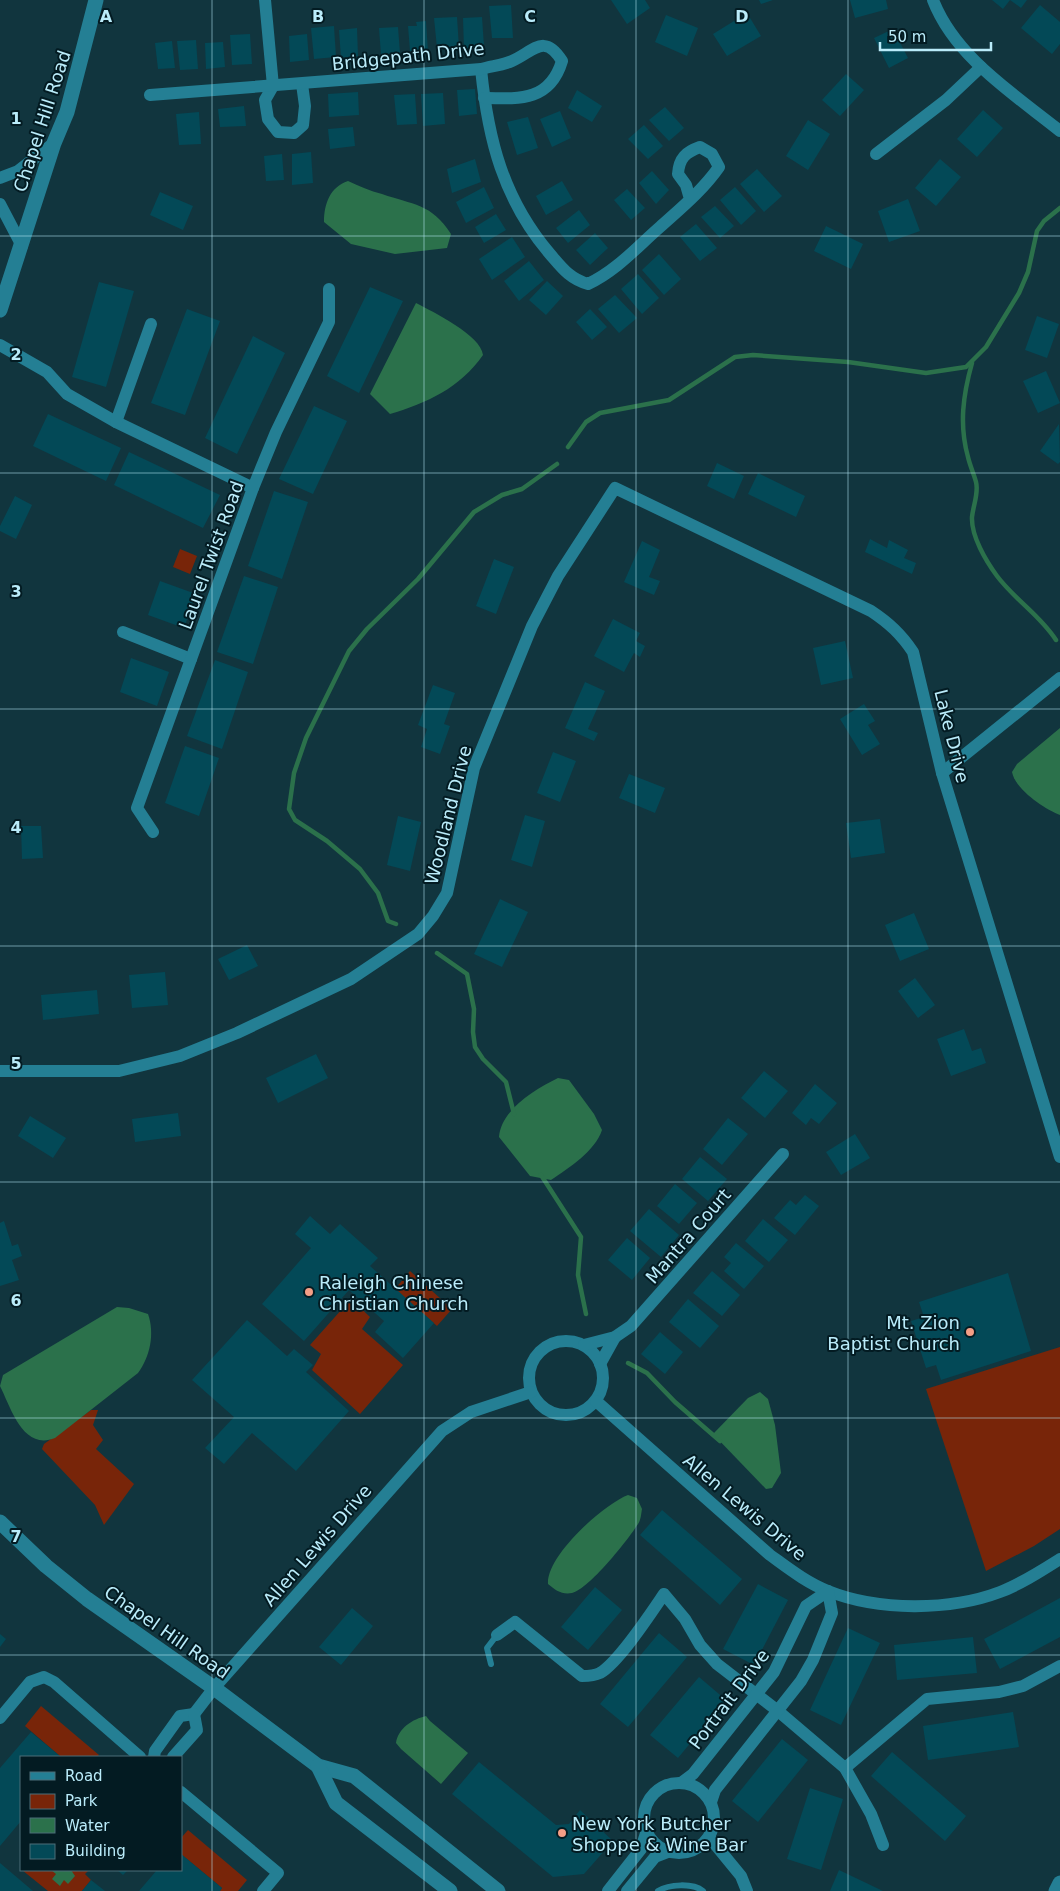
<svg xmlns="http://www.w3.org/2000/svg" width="1060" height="1891" font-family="'DejaVu Sans',sans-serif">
<rect width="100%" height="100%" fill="#11353e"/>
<g fill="#782509">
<polygon points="180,549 197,556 190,574 173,567"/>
<polygon points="410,1271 452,1309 437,1326 395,1289"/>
<polygon points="351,1299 370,1317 362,1329 403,1365 360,1414 312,1370 321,1354 310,1345"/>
<polygon points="1060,1347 1060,1529 1034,1546 986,1571 926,1389"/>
<polygon points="91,1410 98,1410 93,1425 103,1440 96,1449 134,1484 104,1525 95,1505 42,1449 44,1444"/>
<polygon points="41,1706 99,1755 97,1757 61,1757 25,1726"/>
<polygon points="188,1830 247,1880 238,1891 220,1891 222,1888 181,1854 181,1838"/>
<polygon points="22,1870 89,1870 85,1874 91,1880 82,1891 48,1891"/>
</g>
<g fill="#2b714b">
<path d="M348,181C359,186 370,191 382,194C413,205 431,203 451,234L447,248L395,254L351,244L324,222C324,204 330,187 348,181Z"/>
<path d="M416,303C433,312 481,335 483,355C460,388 427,403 390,414L370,394Z"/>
<path d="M1060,728V815C1044,809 1015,789 1012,772L1017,764Z"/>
<path d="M558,1078L569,1080L594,1114L602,1130C595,1151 569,1168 551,1180L530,1176L499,1137C501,1110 535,1089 558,1078Z"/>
<path d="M117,1307L129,1308L148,1314C155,1334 150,1357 138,1373L55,1438C23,1451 11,1408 0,1386L3,1375Z"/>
<polygon points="760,1392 768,1399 775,1425 781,1473 772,1488 766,1489 713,1434 748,1398"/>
<path d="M628,1495L637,1498L642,1509C641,1514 641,1520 638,1524C628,1540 589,1589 572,1593C562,1595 555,1590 548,1584C546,1556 604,1504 628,1495Z"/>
<path d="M426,1716L430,1721L468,1753L441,1784L401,1749L396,1743C398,1728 413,1719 426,1716Z"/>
<polygon points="51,1870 71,1870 75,1876 68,1884 64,1880 60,1886 52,1879 56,1874"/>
</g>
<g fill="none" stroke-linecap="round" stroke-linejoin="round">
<g stroke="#2b714b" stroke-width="4.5">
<path d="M972,363C963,395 959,425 968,457C970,466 974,474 976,482C979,493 973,506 972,517C971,536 986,561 997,576C1015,600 1040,615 1056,640"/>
<polyline points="568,447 586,422 600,413 669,400 735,357 753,355 848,362 926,373 966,367 986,347 1019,293 1028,272 1037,231 1044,221 1060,208"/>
<polyline points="396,924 388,921 378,893 360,869 327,841 295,820 289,809 294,773 306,738 349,651 367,629 418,579 474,512 502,495 522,489 557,464"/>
<polyline points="437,953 467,974 474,1009 473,1032 475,1047 483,1059 506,1082 514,1114"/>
<polyline points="541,1175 581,1237 578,1275 586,1314"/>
<polyline points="628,1363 647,1373 675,1402 720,1441"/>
</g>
</g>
<g fill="#034957">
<polygon points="611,0 645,0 650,8 627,24"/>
<polygon points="759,0 773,0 761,4"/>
<polygon points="850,0 886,0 888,9 855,18"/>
<polygon points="992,0 1010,0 1003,9"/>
<polygon points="1010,0 1027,0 1021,8"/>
<polygon points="511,5 513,38 492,38 489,6"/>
<polygon points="1040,5 1060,22 1060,44 1052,54 1021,28"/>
<polygon points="747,13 761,36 727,56 713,34"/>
<polygon points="666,15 698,28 687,56 655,42"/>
<polygon points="457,17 459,47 437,48 434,18"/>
<polygon points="482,17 484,46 464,49 463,18"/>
<polygon points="426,21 428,52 410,51 408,26 417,26 416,22"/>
<polygon points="334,26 336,57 314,59 311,28"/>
<polygon points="398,27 400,53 381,55 379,28"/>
<polygon points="357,28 358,56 341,58 339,30"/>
<polygon points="893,29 908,58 889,68 874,38"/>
<polygon points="250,34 252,64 232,65 230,35"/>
<polygon points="307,34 309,60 290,62 289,36"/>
<polygon points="196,40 198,69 180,70 177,41"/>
<polygon points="172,41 175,68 158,69 155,43"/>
<polygon points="223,42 225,67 206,69 205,43"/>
<polygon points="846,74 864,90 840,116 822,100"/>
<polygon points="475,89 477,114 459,116 457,90"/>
<polygon points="577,90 602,106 592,122 568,108"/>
<polygon points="358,92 359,115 329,117 328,94"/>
<polygon points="443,93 445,124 423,126 421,94"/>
<polygon points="415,94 417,124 397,125 394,95"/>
<polygon points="244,106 246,126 220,127 218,109"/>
<polygon points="665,107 684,128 669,141 649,120"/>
<polygon points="983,110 1003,128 977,157 957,139"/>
<polygon points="560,111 571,138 552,147 540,119"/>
<polygon points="199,112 201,144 179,145 176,114"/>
<polygon points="528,117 538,148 517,155 507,122"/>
<polygon points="808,120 830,134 808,170 786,156"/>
<polygon points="644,125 663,146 648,159 628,139"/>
<polygon points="353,127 355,146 330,149 328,129"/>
<polygon points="311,152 313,183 292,185 292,154"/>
<polygon points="282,154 284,180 266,181 264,156"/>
<polygon points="475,159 481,182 452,193 447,169"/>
<polygon points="940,159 961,177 936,206 915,188"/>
<polygon points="757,169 782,196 764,212 740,184"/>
<polygon points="652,171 669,190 656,204 639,183"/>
<polygon points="562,181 573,200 546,215 536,196"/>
<polygon points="484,187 494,208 466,223 456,202"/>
<polygon points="735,187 756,211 741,225 720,200"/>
<polygon points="627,189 645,208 631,220 614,200"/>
<polygon points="160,192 193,206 183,230 150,215"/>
<polygon points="908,199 920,231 889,242 878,211"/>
<polygon points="715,206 734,226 720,238 701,217"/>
<polygon points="579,210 590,225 568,243 556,228"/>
<polygon points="496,214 506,230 484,243 475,227"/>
<polygon points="696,224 717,248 700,261 680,237"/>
<polygon points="826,226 863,244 851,269 814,251"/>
<polygon points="595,233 608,248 590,265 576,250"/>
<polygon points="512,237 525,257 492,280 479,259"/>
<polygon points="659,254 681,279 664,295 642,270"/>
<polygon points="529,261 544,280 519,301 504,281"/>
<polygon points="638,274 659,298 642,314 621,289"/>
<polygon points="547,281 563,296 546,315 529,300"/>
<polygon points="99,282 134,291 106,387 72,377"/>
<polygon points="370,287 403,301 359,393 327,376"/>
<polygon points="615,295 637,318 619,333 598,309"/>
<polygon points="187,309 220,321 185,415 151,403"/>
<polygon points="590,309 607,327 592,340 576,322"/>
<polygon points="1037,316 1059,324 1047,358 1025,350"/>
<polygon points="253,336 285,353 237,454 205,438"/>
<polygon points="1046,371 1060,403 1038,413 1023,381"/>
<polygon points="314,406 347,421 313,494 279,479"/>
<polygon points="48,414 121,448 106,481 33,446"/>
<polygon points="1059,424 1060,462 1058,464 1040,451"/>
<polygon points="129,452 220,495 203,528 114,485"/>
<polygon points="717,463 744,476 734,499 707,486"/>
<polygon points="758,473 805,496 796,517 748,494"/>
<polygon points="274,491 308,502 282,579 248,566"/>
<polygon points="15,496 32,505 16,539 0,531 0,526"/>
<polygon points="870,539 887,548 889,540 908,550 904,558 916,563 912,574 865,552"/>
<polygon points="642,541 660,550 649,577 660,581 654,595 624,582"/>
<polygon points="494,559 514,567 496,614 476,606"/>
<polygon points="244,576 278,587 253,664 217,652"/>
<polygon points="160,581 196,594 184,628 148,615"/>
<polygon points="613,619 640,633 636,641 645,646 640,657 634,653 624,672 594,656"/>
<polygon points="845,641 853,678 821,685 813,648"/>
<polygon points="131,658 169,672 157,706 120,692"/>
<polygon points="215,660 248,672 222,749 187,736"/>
<polygon points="585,682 605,691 588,729 598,733 594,741 565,728"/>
<polygon points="433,685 455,693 444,724 450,726 440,754 421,747 427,729 418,725"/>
<polygon points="864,704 875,721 868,725 880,744 862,755 840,719"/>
<polygon points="185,746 219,758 199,816 165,803"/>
<polygon points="553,752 576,761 560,802 537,793"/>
<polygon points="629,774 665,788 655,813 619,798"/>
<polygon points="525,815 545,821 532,867 511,860"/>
<polygon points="398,816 421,822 410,871 387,865"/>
<polygon points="880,819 885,853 851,858 846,823"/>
<polygon points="21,826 41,826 43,858 22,859"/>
<polygon points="500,899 528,912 502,967 474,954"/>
<polygon points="914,913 929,949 900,961 885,925"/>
<polygon points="247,945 258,966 229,980 218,959"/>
<polygon points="165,972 168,1005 132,1008 129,975"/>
<polygon points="915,978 935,1005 918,1018 898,991"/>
<polygon points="97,990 99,1014 43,1020 41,995"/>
<polygon points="964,1029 972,1051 981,1048 986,1063 951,1076 937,1039"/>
<polygon points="316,1054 328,1078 278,1103 266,1078"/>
<polygon points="764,1071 788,1091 765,1118 741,1098"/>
<polygon points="815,1084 837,1103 819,1124 811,1118 806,1125 792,1113"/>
<polygon points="178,1113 181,1136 135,1142 132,1119"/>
<polygon points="30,1116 66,1138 53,1158 18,1136"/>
<polygon points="728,1118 748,1134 722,1165 703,1149"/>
<polygon points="855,1134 870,1158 841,1175 826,1152"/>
<polygon points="700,1157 727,1179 708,1201 682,1179"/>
<polygon points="675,1184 697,1203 679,1224 657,1206"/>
<polygon points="805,1195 819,1206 795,1235 774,1218 790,1200 796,1205"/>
<polygon points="649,1209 679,1235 661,1257 630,1231"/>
<polygon points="310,1216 330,1234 340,1224 378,1258 370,1266 434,1323 403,1358 375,1332 384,1321 349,1290 304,1341 262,1304 311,1248 295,1234"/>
<polygon points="763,1219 788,1240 769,1262 745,1241"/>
<polygon points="4,1221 12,1246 18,1244 22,1256 12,1260 19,1280 0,1286 0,1223"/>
<polygon points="627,1238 650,1258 632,1280 608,1260"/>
<polygon points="736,1243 764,1266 744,1289 724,1271 731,1263 724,1257"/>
<polygon points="712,1271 740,1295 722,1316 693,1293"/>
<polygon points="1008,1273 1031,1351 941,1380 936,1365 926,1368 911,1321 924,1317 919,1302"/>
<polygon points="688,1299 719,1326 700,1348 669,1322"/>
<polygon points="247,1320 287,1356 294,1349 313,1365 306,1372 349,1411 296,1471 252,1433 224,1464 205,1448 234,1417 192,1380"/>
<polygon points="660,1332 683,1352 665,1374 641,1354"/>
<polygon points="662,1510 742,1579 720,1605 640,1535"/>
<polygon points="758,1584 788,1600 754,1665 723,1649"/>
<polygon points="595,1587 622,1610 588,1650 561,1627"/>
<polygon points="1060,1598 1060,1637 1000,1669 984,1639"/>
<polygon points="352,1608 373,1626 341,1665 319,1647"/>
<polygon points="848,1628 880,1643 841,1725 810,1710"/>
<polygon points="659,1633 687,1657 628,1727 600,1704"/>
<polygon points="0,1634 6,1639 0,1647"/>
<polygon points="973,1637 977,1673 897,1680 894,1645"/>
<polygon points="699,1677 726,1700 678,1758 650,1735"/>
<polygon points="1013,1712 1019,1747 928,1760 923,1726"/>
<polygon points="31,1732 61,1757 21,1757 21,1821 0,1846 0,1768"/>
<polygon points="782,1739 808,1760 758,1822 732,1801"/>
<polygon points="892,1752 966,1816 945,1841 871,1776"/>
<polygon points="479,1762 556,1825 569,1824 580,1810 613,1841 584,1874 553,1877 452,1794"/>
<polygon points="810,1788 843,1799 821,1870 787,1859"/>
<polygon points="181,1854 222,1888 220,1891 139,1891 157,1870 181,1870"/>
<polygon points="0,1863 33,1891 0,1891"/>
<polygon points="117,1870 128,1870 123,1875"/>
<polygon points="839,1870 883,1891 830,1891"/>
<polygon points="91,1880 105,1891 82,1891"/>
</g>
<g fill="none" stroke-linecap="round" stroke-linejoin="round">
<g stroke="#247f94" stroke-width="6">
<polyline points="491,1664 487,1648 497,1635"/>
<path d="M658,1891C669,1884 693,1883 703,1891"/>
</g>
<g stroke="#247f94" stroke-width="12">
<polyline points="265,0 273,86 265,100 268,119 278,132 294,133 303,125 305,106 302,84"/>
<path d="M933,0C955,57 1014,94 1060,131"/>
<path d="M481,69C488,139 503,199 550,254C562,268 570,279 588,284C616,271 637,247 660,227C681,208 703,190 719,167L712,154L700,147C686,152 679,158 678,174L686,185L690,199"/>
<path d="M150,95L481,69C491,66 503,65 512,61C533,52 544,32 562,61C550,101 520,99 484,98"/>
<polyline points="876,154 946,100 981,67"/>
<polyline points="0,178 18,171 54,143"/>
<polyline points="0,204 22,246"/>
<polyline points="0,345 47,372 67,394 116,422 253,488"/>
<polyline points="116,422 151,324"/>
<polyline points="123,632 191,659"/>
<polyline points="942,773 1060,678"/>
<polyline points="153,832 137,808 253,488 276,432 329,322 329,289"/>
<path d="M0,1071H119L180,1056L237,1033L351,979L418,934L433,916L447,893L474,768L532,626L558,576L615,488L871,611C889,623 901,634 913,652L942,773L1060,1157"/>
<circle cx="566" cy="1378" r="37"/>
<polyline points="584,1345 615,1337 631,1326 783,1154"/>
<polyline points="600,1364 615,1337"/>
<path d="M596,1401L770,1555C788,1568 807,1583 828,1591C878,1611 950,1611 1000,1592C1021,1584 1041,1571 1060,1559"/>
<path d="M497,1635L515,1622L582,1676C588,1676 594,1676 600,1673C619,1662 651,1613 664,1594L685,1619L700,1645L717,1664L778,1711L845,1768L871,1814L883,1845"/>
<polyline points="194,1714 214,1688 442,1431 471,1412 531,1392"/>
<polyline points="0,1718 30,1682 44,1677 54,1682 140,1757"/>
<polyline points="154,1757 155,1751 180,1716 194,1714"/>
<polyline points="173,1757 197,1730 194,1714"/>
<polyline points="845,1768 927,1699 999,1692 1023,1686 1060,1666"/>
<circle cx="679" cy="1818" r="35"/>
<polyline points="681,1783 693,1774 774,1672 806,1606 828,1591 832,1613 813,1660 801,1681 715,1790 711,1802"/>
<polyline points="181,1792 278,1873 263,1891"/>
<polyline points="709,1837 741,1876 747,1891"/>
<polyline points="608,1891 641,1849 646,1833"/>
<polyline points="627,1891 655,1857 668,1852"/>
</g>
<g stroke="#247f94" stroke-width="15">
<polyline points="0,310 54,143 67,112 96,0"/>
<polyline points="0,1522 46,1566 87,1599 214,1688 318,1766 354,1776 498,1891"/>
<polyline points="318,1766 336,1803 450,1891"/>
<polyline points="1056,1891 1060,1883"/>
</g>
</g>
<path fill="none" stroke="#baecfa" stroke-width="1" stroke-opacity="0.55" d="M212,0V1891M424,0V1891M636,0V1891M848,0V1891M0,236H1060M0,473H1060M0,709H1060M0,946H1060M0,1182H1060M0,1418H1060M0,1655H1060"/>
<g fill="#f49e86" stroke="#031b22" stroke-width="2">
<circle cx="309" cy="1292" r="5"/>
<circle cx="970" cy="1332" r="5"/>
<circle cx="562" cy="1833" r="5"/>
</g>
<g text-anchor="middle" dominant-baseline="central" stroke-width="4" stroke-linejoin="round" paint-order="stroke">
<g font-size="18" fill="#baecfa" stroke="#031b22">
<text transform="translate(408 56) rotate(-6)">Bridgepath Drive</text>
<text transform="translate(42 121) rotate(-72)">Chapel Hill Road</text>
<text transform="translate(211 555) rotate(-70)">Laurel Twist Road</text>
<text transform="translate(952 736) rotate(76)">Lake Drive</text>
<text transform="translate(448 815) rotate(-76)">Woodland Drive</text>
<text transform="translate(688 1236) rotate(-49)">Mantra Court</text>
<text transform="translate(745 1507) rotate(40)">Allen Lewis Drive</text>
<text transform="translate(317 1545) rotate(-49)">Allen Lewis Drive</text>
<text transform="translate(167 1632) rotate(35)">Chapel Hill Road</text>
<text transform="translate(729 1699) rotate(-53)">Portrait Drive</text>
</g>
<g font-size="18" fill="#baecfa" stroke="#031b22" text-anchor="start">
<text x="319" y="1282">Raleigh Chinese<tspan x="319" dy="21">Christian Church</tspan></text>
<text x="960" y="1322" text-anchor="end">Mt. Zion<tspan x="960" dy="21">Baptist Church</tspan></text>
<text x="572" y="1823">New York Butcher<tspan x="572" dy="21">Shoppe &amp; Wine Bar</tspan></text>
</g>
</g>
<g font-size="16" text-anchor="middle" font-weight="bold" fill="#baecfa" stroke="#031b22" stroke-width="4" stroke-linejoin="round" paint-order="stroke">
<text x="106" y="22">A</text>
<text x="318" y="22">B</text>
<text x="530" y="22">C</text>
<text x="742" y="22">D</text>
<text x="16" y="124">1</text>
<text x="16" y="360">2</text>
<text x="16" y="597">3</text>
<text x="16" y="833">4</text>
<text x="16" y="1069">5</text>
<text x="16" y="1306">6</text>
<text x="16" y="1542">7</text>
</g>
<rect x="20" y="1756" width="162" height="115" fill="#031b22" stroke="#4c6f78"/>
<rect x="30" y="1772" width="25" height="8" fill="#247f94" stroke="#4c6f78"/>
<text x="65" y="1781" font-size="15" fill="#baecfa">Road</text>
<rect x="30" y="1794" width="25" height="15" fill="#782509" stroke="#4c6f78"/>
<text x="65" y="1806" font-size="15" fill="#baecfa">Park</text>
<rect x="30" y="1818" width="25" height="15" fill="#2b714b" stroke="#4c6f78"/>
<text x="65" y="1831" font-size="15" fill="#baecfa">Water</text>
<rect x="30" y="1844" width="25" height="15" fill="#034957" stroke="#4c6f78"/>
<text x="65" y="1856" font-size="15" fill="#baecfa">Building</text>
<path d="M880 42v8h111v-8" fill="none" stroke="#baecfa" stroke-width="2.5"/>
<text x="888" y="42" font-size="15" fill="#baecfa" stroke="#031b22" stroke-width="4" paint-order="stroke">50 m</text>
</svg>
